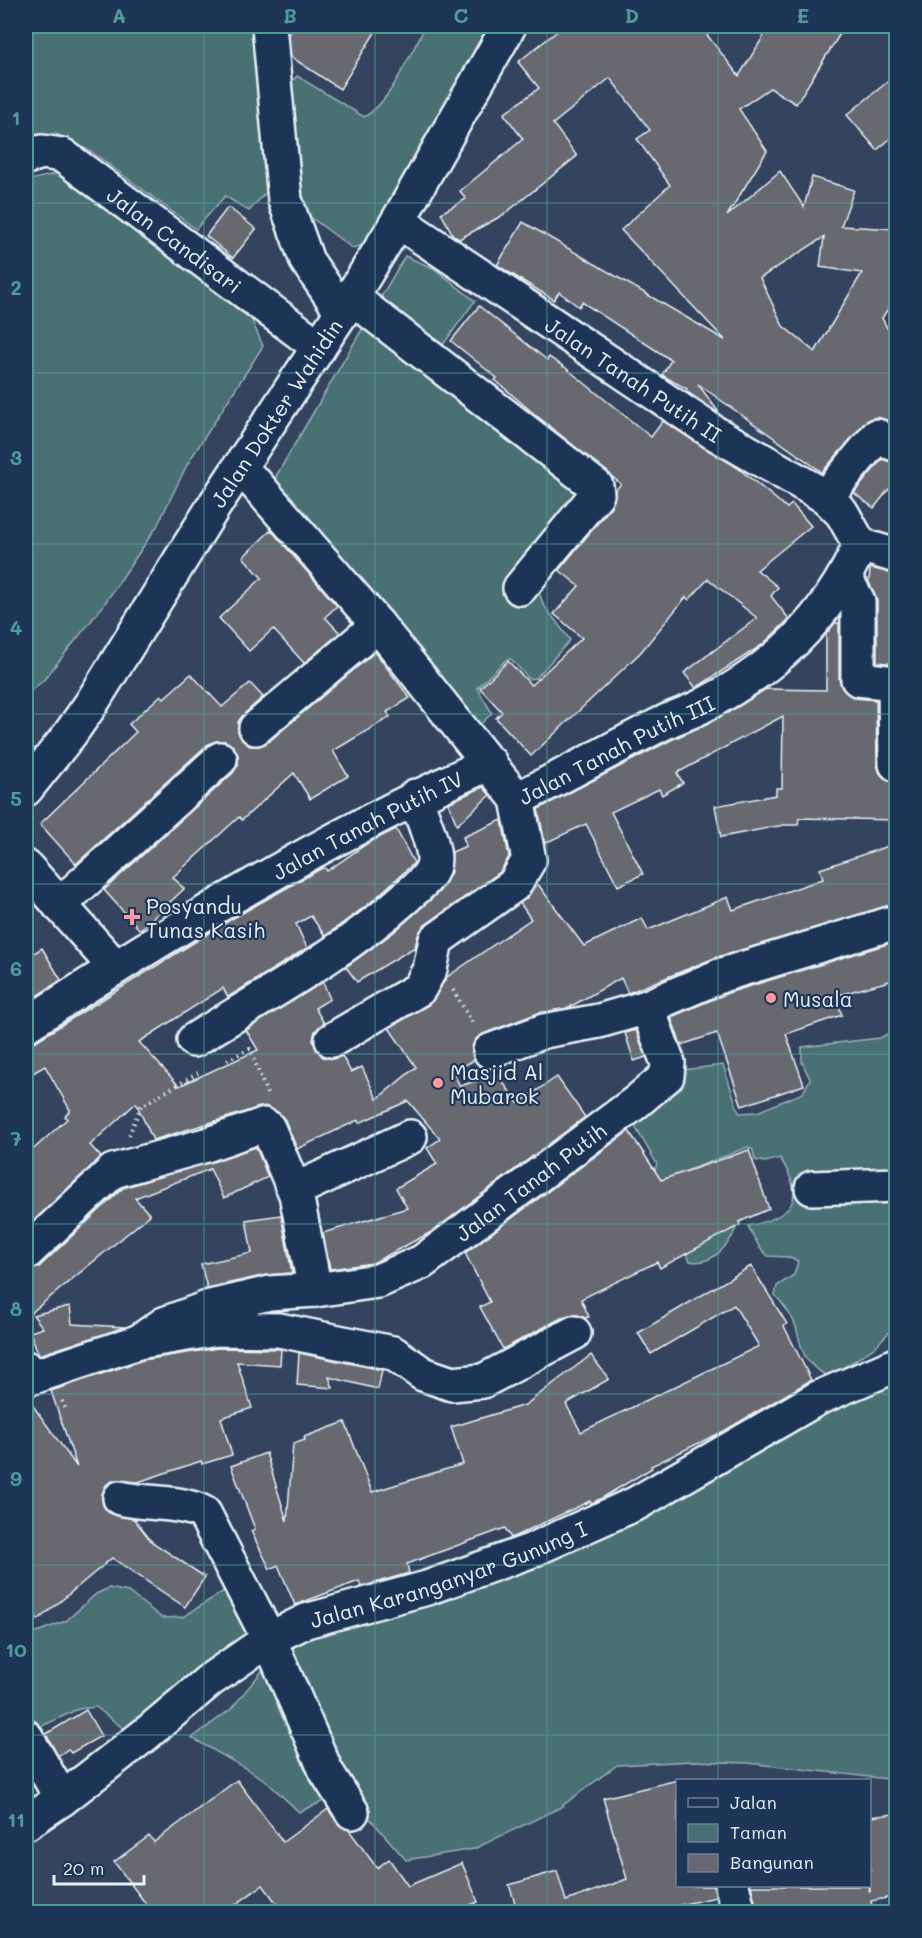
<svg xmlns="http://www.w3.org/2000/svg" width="922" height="1938" font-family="Mali,sans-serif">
<rect width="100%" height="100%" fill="#34445f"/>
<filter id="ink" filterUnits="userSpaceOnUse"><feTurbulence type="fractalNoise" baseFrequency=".0167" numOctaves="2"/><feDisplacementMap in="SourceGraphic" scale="12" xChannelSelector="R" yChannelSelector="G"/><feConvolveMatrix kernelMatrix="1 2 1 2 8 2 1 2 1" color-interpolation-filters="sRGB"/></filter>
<g filter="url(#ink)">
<g fill="#486f73" stroke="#98b0b6" stroke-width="1.5">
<polygon points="26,26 255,26 268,190 249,211 225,196 196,229 93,153 55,133 26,140"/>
<path d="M426,26H491L374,243L352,248L301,210L287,87L297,76L364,117C391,103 410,52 426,26Z"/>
<polygon points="67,171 245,305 263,346 188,463 157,526 103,606 43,681 26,694 26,181"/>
<polygon points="405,256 435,269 475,301 442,346 454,374 598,491 535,579 543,604 570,640 536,678 529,679 511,659 506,660 477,688 492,713 480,725 470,722 272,483"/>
<path d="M896,1029V1325L874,1348L829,1377C801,1361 804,1355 796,1327C793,1317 782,1303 775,1295L777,1286L794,1275L798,1261L787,1257L768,1256L760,1248L748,1226C794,1216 807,1200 780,1158L765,1162L755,1160L753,1150L748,1147L681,1173L683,1182L730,1229L736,1228C729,1246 711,1266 690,1261L653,1174L657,1164L627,1113L674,1071L723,1065L739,1113L757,1112L803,1093L810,1079L802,1062V1047L880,1038Z"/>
<polygon points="896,1376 896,1780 748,1763 693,1761 617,1765 559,1808 474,1849 406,1860 346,1791 299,1812 264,1779 192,1738 231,1709 290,1637 736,1459"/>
<polygon points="230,1587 261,1631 180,1692 124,1729 96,1707 78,1709 40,1727 26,1709 26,1623 34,1633 66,1621 96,1594 109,1588 128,1592 162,1618 183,1617"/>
</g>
<g fill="#686771" stroke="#e8f1f8" stroke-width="1.5" fill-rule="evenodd">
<polygon points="295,26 379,26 340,89 291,57 289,35"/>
<path d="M564,26H700L739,76L770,26H845L796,104L770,88L739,109L767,151L727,216L780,171L804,207L812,177L854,190L841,226L897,229V294L882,318L897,347V421L892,422L877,417L869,419L822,472L698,384L720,414L686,391L687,389L662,375L671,360L582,302L579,307L559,292L554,300L497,265L523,222L725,340L621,230L670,185L637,139L650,130L610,78L553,124L577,156L503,215L459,239L453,235L441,213L466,199L460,191L523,139L504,114L539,88L518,62ZM824,237L820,267L862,273L815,352L783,326L760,278Z"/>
<polygon points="897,74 897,133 877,150 847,115"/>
<polygon points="228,207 256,229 233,258 206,236"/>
<polygon points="479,306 547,360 549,357 566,368 651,437 663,421 738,468 787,508 792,504 811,526 757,570 778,587 771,596 789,619 762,645 696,688 684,673 757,618 708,579 689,600 686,597 640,653 531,756 496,718 502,712 480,688 508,661 531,685 582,638 554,614 579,586 559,570 612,506 615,490 621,484 531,411 495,380 497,378 451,341"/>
<polygon points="882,459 897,464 897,479 874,508 854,493"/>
<polygon points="271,530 337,606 325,617 340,633 304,663 273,629 249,651 219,618 262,578 243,557"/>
<polygon points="870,568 897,574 897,664 877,662 877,601 869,582"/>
<polygon points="835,623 839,623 839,679 842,688 855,698 876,700 877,765 880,773 886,780 897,783 897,820 799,818 798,825 784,825 721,837 715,806 776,795 776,788 782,788 783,716 677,773 683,783 662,795 659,789 611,812 643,874 618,886 586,824 545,843 538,809 671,740 709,723 766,689 826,690 826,634"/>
<polygon points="375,652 410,698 387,712 390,717 333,751 348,776 310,799 294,773 242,820 239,817 173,877 184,889 140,930 104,890 233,773 238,765 238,756 233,746 225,741 217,741 207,745 76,864 40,824 136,732 129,724 161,695 164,698 191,674 222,707 250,683 263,697 244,714 238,722 238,731 242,740 250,746 259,746 268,742"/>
<polygon points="483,787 490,795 457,825 448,803"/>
<polygon points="502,820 509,857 500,872 425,925 418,935 415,947 357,982 346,967 394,932 439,892 451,872 452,852 466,846 463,837"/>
<polygon points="396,829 414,863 370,903 325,936 311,916 296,924 307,948 228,997 223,988 139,1042 179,1086 258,1050 246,1030 323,982 330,999 315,1008 324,1023 315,1031 313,1040 316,1049 323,1057 333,1059 342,1056 351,1072 362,1067 377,1099 416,1067 389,1028 428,1005 447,977 531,919 520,903 537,883 584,946 642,918 648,930 728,897 733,910 823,879 820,869 897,843 897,904 717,957 628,993 621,978 568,1008 538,1013 483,1034 476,1039 472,1047 474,1060 453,1072 460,1086 497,1074 518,1103 557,1077 585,1117 433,1231 373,1263 330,1269 323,1233 407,1208 396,1188 437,1164 427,1148 440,1139 408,1101 359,1123 358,1120 297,1149 285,1120 278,1112 265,1106 153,1140 136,1103 90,1145 101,1157 26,1228 26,1156 67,1119 65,1116 70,1110 45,1066 26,1077 26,1044 36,1041 230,920 324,867 327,871 368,843"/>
<polygon points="897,941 897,979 835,996 842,1015 786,1034 804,1085 742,1106 717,1033 681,1045 671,1017 728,993"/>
<polygon points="42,948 61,980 26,1003 26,958"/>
<polygon points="636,1030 646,1057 634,1061 625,1033"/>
<polygon points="629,1131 661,1180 749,1150 769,1209 739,1222 740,1225 660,1268 657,1262 581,1299 589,1317 585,1318 574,1314 565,1316 503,1349 480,1307 490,1302 465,1253"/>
<polygon points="256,1147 268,1177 224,1198 210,1169 135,1198 150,1215 26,1317 26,1271 39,1267 123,1188"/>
<polygon points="281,1215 292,1273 266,1275 207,1288 201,1264 252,1253 246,1220"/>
<polygon points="751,1266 787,1324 784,1326 811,1380 724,1431 651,1466 652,1468 602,1498 592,1503 590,1501 511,1538 505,1528 407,1564 409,1573 361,1587 359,1581 295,1605 278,1565 270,1569 251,1531 255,1529 231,1466 266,1453 287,1521 293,1444 305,1440 304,1437 345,1422 372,1492 463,1464 451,1427 525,1405 591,1355 609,1379 566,1404 581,1432 759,1346 734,1305 651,1354 638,1333"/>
<polygon points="70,1306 72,1324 125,1327 39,1355 30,1332 43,1328 33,1315"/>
<polygon points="218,1348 281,1349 280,1365 237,1362 252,1408 221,1418 232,1455 202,1464 201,1461 138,1482 114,1480 106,1485 102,1495 103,1505 108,1512 134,1519 152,1542 205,1577 185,1607 112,1558 38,1620 26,1605 26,1396 77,1467 51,1391 143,1360"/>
<polygon points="299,1353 382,1370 378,1389 329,1377 333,1388 297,1385"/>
<polygon points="86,1710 101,1736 71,1753 68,1749 58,1756 46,1734"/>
<polygon points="237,1780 283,1842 328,1809 337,1822 349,1830 377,1868 389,1859 408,1886 462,1863 478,1902 453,1912 283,1912 263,1885 225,1912 152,1912 114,1862 149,1836 154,1842"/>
<polygon points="678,1780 678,1886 714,1886 716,1897 649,1912 518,1912 509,1885 557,1871 566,1901 627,1879 603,1798"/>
<polygon points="894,1814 897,1896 871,1901 873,1912 757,1912 751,1886 868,1886 870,1892 870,1817"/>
</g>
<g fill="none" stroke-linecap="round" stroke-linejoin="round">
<g stroke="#e8f1f8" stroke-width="38">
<g id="minor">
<polyline points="269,26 285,200 307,261 342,312"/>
<path id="s1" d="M26,157L42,152L62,155L319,347"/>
<path id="s2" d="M398,221L713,432L826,497L842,513L860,545"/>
<polyline points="350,296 596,486 597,494 520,588"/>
<polyline points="239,468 256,484 378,625 517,799 529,860 514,885 436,940 430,969 419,989 332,1040"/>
<polyline points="826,497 877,436 892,443 896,440"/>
<polyline points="860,545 896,556"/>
<polyline points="845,578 858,601 858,679 895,683 896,764"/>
<polyline points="256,728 378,625"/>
<path id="s3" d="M517,799C566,775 613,748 663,723C675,717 688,713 700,707C773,670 827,620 860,545"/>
<polyline points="26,867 115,967"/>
<polyline points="59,905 220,759"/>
<path id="s4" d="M26,1025C175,928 328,836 490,763"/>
<path d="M194,1040C266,995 342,954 406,897C415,888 430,879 433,866C438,850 420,813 415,796"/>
<polyline points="490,1051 544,1031 599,1021 647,1007 722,975 896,922"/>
<polyline points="812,1188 896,1185"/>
<polyline points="295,1190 410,1137"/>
<polyline points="26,1253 113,1171 206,1145 263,1125 268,1128 296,1194 315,1290"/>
<path id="s5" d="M138,1342L164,1324L210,1307L270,1293L315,1290L378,1281L422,1262L635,1103L667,1076L668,1063L647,1007"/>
<polyline points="26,1368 33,1377 138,1342 217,1329 279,1330 393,1353 423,1374 452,1384 483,1381 574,1333"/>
<path d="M120,1498C149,1505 177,1500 204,1513L269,1639L326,1771L352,1812"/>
<polyline points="26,1737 62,1799"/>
<path id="s6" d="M26,1823L62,1799L146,1734L210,1680L269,1639L306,1621L427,1588L530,1551L637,1503L818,1398L896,1365"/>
<polyline points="732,1886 739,1912"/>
</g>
</g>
<g stroke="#e8f1f8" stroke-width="38">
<g id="highway">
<path id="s7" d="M26,789L70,734L91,704L214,506L342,312L398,221L509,26"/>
</g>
</g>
<g stroke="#e8f1f8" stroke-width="4" stroke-dasharray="1.5 4.5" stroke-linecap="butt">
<polyline points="453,990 474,1025"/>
<polyline points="227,1060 250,1049 267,1094"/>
<polyline points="129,1135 141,1106 198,1073"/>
<polyline points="62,1401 66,1409"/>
</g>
<use href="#minor" stroke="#1d3557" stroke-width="33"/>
<use href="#highway" stroke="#1d3557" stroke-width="33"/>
</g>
</g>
<path fill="none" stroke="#509b97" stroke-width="1.5" stroke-opacity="0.55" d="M204,26V1912M375,26V1912M547,26V1912M718,26V1780M26,203H896M26,373H896M26,544H896M26,714H896M26,884H896M26,1054H896M26,1224H896M26,1394H896M26,1565H896M26,1735H896M718,1886V1912"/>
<g fill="#ff9aa2" stroke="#1d3557" stroke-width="2">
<path d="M129 908h6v6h6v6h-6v6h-6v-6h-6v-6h6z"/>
<circle cx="771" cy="998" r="6"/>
<circle cx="438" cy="1083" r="6"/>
</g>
<g text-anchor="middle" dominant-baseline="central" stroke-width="4.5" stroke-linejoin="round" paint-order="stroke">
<g font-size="21" fill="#e8f1f8" stroke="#1d3557">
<text stroke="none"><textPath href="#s1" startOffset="178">Jalan Candisari</textPath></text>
<text stroke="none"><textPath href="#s2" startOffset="284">Jalan Tanah Putih II</textPath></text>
<text stroke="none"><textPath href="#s7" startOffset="452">Jalan Dokter Wahidin</textPath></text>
<text stroke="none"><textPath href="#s3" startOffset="111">Jalan Tanah Putih III</textPath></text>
<text stroke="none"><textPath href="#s4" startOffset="396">Jalan Tanah Putih IV</textPath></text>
<text stroke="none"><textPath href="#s5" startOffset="434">Jalan Tanah Putih</textPath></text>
<text stroke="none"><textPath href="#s6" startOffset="496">Jalan Karanganyar Gunung I</textPath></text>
</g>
<g font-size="21" fill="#e8f1f8" stroke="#1d3557" text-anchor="start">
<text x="146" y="905">Posyandu<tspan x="146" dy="24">Tunas Kasih</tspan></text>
<text x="783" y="998">Musala</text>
<text x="450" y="1071">Masjid Al<tspan x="450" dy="24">Mubarok</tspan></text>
</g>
</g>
<rect width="922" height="1938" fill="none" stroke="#1d3557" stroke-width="66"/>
<rect x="676" y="1779" width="195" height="108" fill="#1d3557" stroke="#6e8097" stroke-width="1.5"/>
<rect x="688" y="1798" width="30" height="9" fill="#1d3557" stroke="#6e8097" stroke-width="1.5"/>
<text x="730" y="1809" font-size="18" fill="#e8f1f8">Jalan</text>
<rect x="688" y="1824" width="30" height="18" fill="#486f73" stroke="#6e8097" stroke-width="1.5"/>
<text x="730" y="1839" font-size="18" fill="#e8f1f8">Taman</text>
<rect x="688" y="1854" width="30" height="18" fill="#686771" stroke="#6e8097" stroke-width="1.5"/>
<text x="730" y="1869" font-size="18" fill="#e8f1f8">Bangunan</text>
<path d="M54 1875v9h90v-9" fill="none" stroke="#e8f1f8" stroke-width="3"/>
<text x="63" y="1875" font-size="18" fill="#e8f1f8" stroke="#1d3557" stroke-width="4.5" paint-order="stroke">20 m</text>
<rect x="33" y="33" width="856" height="1872" fill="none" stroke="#509b97" stroke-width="2"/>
<g font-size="20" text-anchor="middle" font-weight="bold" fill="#509b97">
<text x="119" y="23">A</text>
<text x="290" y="23">B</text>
<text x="461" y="23">C</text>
<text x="632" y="23">D</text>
<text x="803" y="23">E</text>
<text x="16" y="125">1</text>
<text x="16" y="295">2</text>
<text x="16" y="465">3</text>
<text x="16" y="635">4</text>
<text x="16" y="806">5</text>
<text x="16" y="976">6</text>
<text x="16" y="1146">7</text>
<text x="16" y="1316">8</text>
<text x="16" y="1486">9</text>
<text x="16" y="1657">10</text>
<text x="16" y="1827">11</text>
</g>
</svg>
